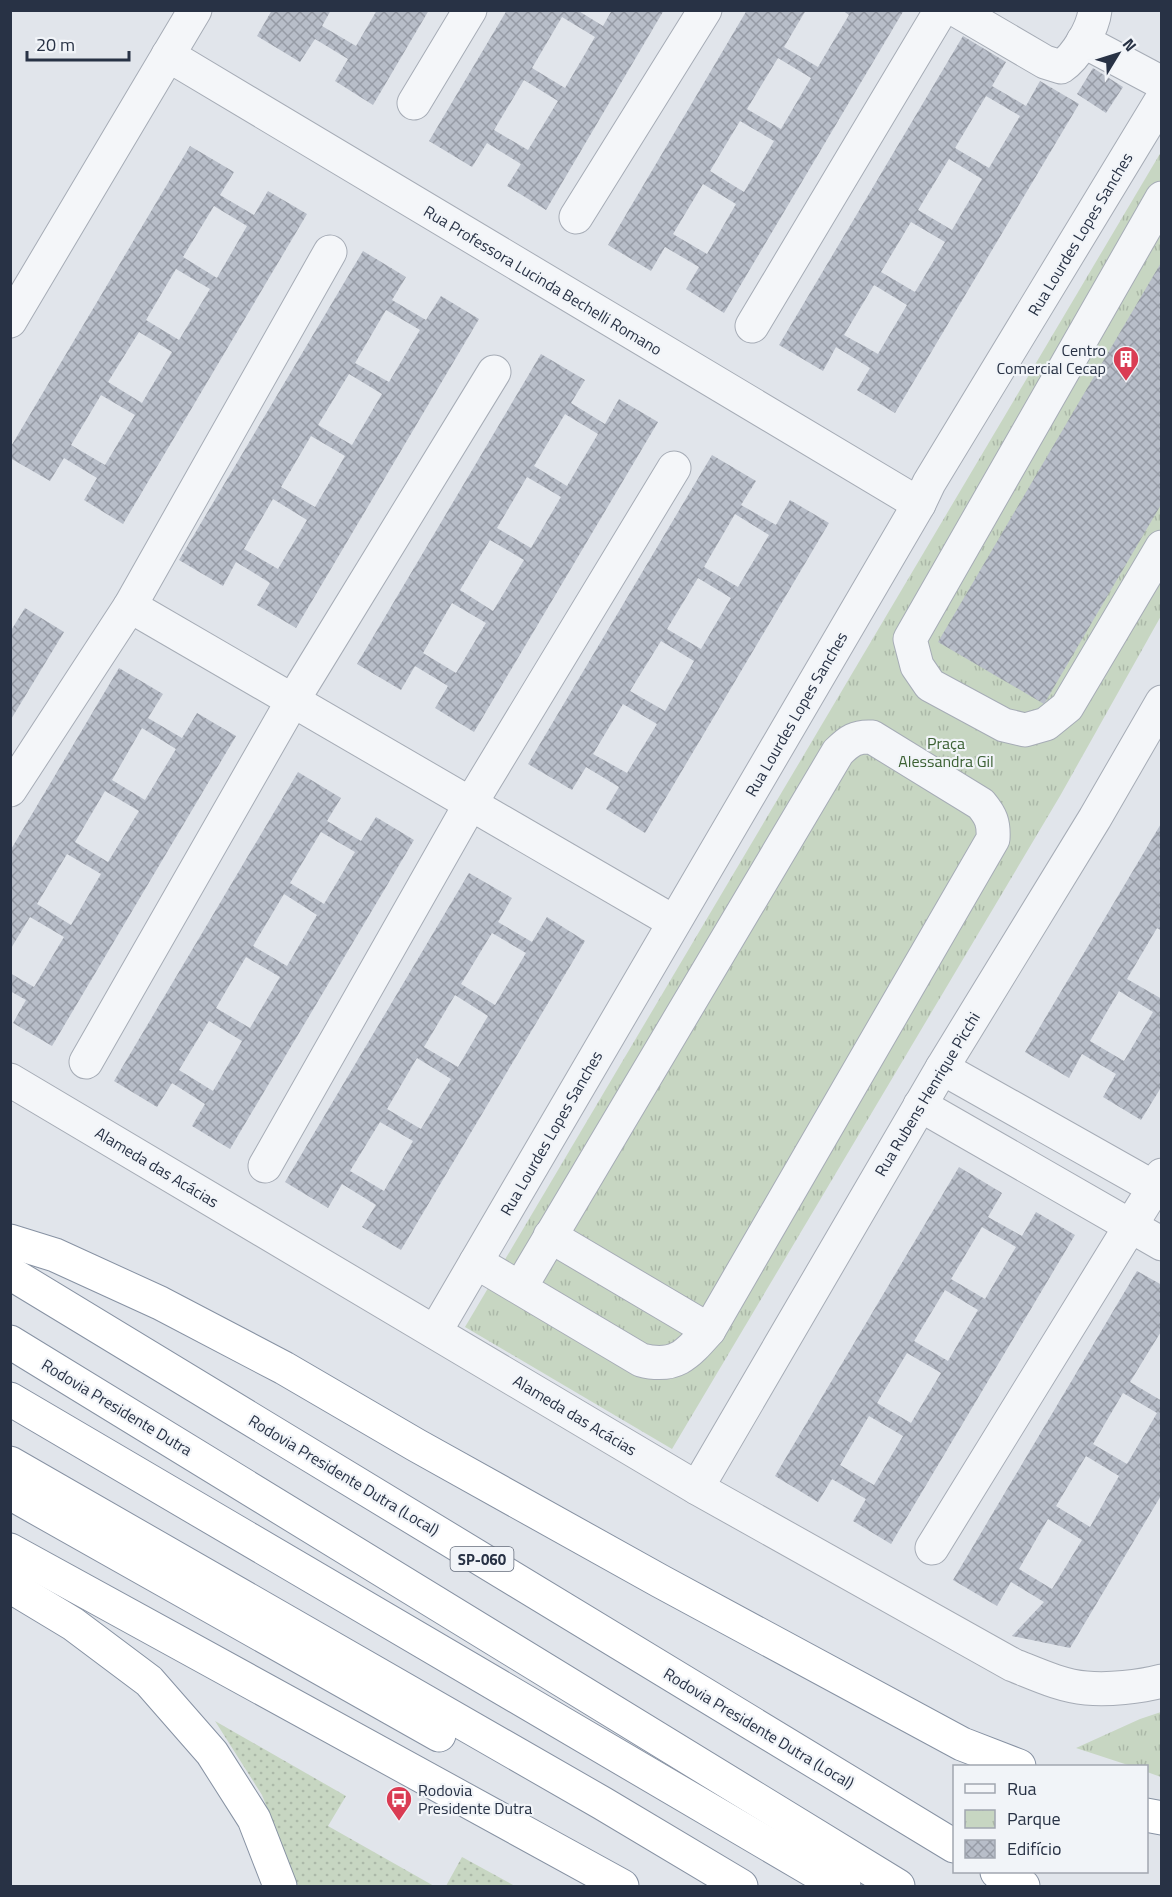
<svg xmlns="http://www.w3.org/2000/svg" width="1172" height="1897" font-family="'Titillium Web',sans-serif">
<defs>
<pattern id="grass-dots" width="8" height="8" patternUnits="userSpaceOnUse" patternTransform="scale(1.5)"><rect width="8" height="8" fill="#c7d6c2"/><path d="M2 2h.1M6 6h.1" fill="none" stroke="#abb8a8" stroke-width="1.8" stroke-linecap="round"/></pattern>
<pattern id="park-tufts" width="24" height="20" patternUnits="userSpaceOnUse" patternTransform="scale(1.5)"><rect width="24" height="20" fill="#c7d6c2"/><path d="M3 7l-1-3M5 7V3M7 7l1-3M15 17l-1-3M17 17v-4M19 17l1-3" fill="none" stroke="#abb8a8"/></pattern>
<pattern id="building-cross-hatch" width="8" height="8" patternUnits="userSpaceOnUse" patternTransform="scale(1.5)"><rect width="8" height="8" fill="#b8bec9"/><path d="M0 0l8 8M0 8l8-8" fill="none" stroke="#969ba5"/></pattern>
</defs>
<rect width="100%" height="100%" fill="#e1e5eb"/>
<g fill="url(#grass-dots)">
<polygon points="215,1721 346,1796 328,1826 434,1886 298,1886 262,1795"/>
<polygon points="462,1857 515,1886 446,1886"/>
</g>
<g fill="url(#park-tufts)">
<polygon points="1161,152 1161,616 1060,796 672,1449 465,1327"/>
<polygon points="1161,1712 1161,1777 1147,1772 1146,1766 1131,1766 1076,1748 1140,1719"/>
</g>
<g fill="url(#building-cross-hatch)" fill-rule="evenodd">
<polygon points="272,10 331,10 322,26 356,46 377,10 429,10 373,105 335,81 348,59 315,39 300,62 257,36"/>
<path d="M507,10H577L603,26L612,10H664L546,210L507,186L521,164L487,143L472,167L429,141ZM562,17L595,37L565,88L532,68ZM524,80L558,101L528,150L494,130Z"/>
<path d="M747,10H806L784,47L818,67L849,15L842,10H904L724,313L686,289L699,267L665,247L651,271L608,245ZM778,58L811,78L781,129L747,109ZM740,121L774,141L744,192L710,171ZM703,184L736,204L707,254L673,234Z"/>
<path d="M963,36L1006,62L992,86L1026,106L1040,81L1079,104L895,413L857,390L870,368L836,347L823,371L779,345ZM986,96L1020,116L989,168L955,148ZM949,159L982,179L952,230L918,210ZM911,222L945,242L915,292L881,272ZM874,285L907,305L878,354L844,335Z"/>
<polygon points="1093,68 1123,87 1106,113 1077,94"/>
<path d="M190,146L234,172L220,195L254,215L268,191L307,214L123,524L84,500L97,478L64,458L50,481L10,458V448ZM214,206L247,226L217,278L183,257ZM176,269L210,289L179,340L146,320ZM139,332L172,352L142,403L108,382ZM101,395L135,415L105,465L71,445Z"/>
<path d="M363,251L406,277L392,300L426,320L441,296L479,319L296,628L257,605L270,583L236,562L223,586L179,560ZM386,310L420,330L389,382L355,363ZM349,374L382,394L352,445L318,425ZM311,436L345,456L315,507L281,487ZM273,499L307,520L278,569L244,549Z"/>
<polygon points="1162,261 1162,503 1044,704 938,642"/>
<path d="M541,354L585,380L571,403L605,424L619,399L658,422L474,732L435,708L448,686L415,666L401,690L357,664ZM565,414L598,434L567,486L534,466ZM527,477L561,497L531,548L497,528ZM490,540L524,560L493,611L460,590ZM452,603L486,623L456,673L423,653Z"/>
<path d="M712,455L756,481L741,505L776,525L790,500L829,523L645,833L606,809L619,787L586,767L572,790L528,764ZM735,514L769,535L738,587L704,567ZM698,578L731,598L701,649L667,629ZM661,641L694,661L665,711L630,691ZM623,704L657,724L627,773L593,754Z"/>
<polygon points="25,608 64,632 10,721 10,632"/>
<path d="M119,668L163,694L148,718L182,738L197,713L236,736L52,1046L13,1023L26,1000L10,991V973L34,987L64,937L30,917L10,950V851ZM142,728L176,749L145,800L112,780ZM105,791L139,811L108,862L75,842ZM67,854L101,874L71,925L37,904Z"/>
<path d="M298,772L341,798L327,821L361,841L376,817L414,840L230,1149L192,1126L205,1104L172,1083L157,1107L114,1081ZM321,832L355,852L324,904L290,883ZM284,894L317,915L287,966L253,946ZM246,957L280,977L250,1028L216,1008ZM209,1021L242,1041L213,1091L179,1070Z"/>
<path d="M1162,822V931L1157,928L1127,979L1162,999V1086L1141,1120L1103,1097L1116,1074L1082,1054L1069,1078L1025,1052ZM1119,991L1153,1012L1124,1061L1090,1041Z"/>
<path d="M469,873L512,898L498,922L532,942L547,917L585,941L401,1250L362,1227L376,1205L342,1184L328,1208L285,1182ZM492,933L526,953L495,1005L461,984ZM455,995L488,1016L458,1067L424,1047ZM417,1058L451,1079L421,1129L387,1109ZM380,1122L413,1141L384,1191L350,1171Z"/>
<path d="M959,1167L1002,1193L988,1217L1022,1236L1036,1212L1075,1235L891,1544L853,1521L866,1499L832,1479L818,1502L775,1476ZM982,1227L1016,1247L985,1299L951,1279ZM945,1290L978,1310L948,1361L914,1341ZM907,1353L941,1373L911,1423L877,1403ZM869,1416L903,1436L874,1485L840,1465Z"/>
<path d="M1137,1271L1162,1285V1330L1130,1382L1162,1401V1494L1070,1648L1012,1636L1044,1602L1011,1582L997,1606L953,1580ZM1123,1393L1157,1413L1127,1464L1093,1444ZM1086,1456L1119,1476L1090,1527L1056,1506ZM1048,1519L1082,1540L1052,1589L1019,1569Z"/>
</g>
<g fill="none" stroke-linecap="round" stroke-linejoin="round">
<g stroke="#a6acb6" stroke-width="35">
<g id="minor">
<path d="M956,10L1045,62L1061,67C1076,57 1093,29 1095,10"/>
<polyline points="1083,41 1162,83"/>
<polyline points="168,55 919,504"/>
<polyline points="414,103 470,10"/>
<polyline points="1162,198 910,639 917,666 930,685 1004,725 1025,730 1046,724 1067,707 1162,547"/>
<polyline points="576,217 705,10"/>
<polyline points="10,321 195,10"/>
<polyline points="752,326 941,10"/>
<polyline points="130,606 674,922"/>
<polyline points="10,790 130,606 330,252"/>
<polyline points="86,1062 293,700 494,372"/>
<polyline points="942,1068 1162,1192"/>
<path d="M10,1080L697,1488L1013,1665C1036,1674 1061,1686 1086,1688C1109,1690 1139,1687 1162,1681"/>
<polyline points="920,1105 1162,1244"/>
<polyline points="265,1166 471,803 674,468"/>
<polyline points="550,1236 709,1330"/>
<path d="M476,1262L641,1360C675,1369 687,1355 709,1330L993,839C994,823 991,816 981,804L872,737C856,736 849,741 838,752L520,1288"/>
<polyline points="435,1332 919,504 929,483 1162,99"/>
<polyline points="697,1488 942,1068 1095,818 1162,702"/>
<polyline points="932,1548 1162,1175"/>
</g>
</g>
<g stroke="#8792a3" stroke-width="35">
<g id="highway">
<polyline points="10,1241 55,1255 160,1303 284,1368 416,1445 660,1581 962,1744 1019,1766"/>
<polyline points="10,1273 954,1846"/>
<polyline points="10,1342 898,1886"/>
<polyline points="10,1399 812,1870 844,1886"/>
<polyline points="10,1463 602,1803 741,1886"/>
<polyline points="10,1493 439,1735"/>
<polyline points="10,1550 622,1886"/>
<polyline points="10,1586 73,1624 149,1681 212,1753 254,1819 280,1886"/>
<polyline points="1146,1815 1162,1818"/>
<polyline points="997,1872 1023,1886"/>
</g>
</g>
<use href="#minor" stroke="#f4f6f9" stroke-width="33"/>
<use href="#highway" stroke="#fff" stroke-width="33"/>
</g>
<defs>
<g id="building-pin" transform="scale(1.35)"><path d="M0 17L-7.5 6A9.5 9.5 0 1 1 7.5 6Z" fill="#da3c53" stroke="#f1f4f8"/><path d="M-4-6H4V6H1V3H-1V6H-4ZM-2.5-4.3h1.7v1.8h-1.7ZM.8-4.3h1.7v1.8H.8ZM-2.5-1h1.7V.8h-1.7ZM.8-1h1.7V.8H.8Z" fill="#fff"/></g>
<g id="bus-pin" transform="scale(1.35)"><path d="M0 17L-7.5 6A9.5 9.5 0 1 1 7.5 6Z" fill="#da3c53" stroke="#f1f4f8"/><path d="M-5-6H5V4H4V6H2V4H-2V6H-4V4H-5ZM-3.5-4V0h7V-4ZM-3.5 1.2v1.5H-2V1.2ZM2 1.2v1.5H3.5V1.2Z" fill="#fff"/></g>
</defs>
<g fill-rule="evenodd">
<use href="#building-pin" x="1126" y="359"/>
<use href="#bus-pin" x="399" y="1799"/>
</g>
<g text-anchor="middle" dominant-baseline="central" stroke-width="4.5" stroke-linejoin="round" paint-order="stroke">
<rect fill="#f1f4f8" stroke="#646c7b" stroke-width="1.5" x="450.5" y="1547" width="63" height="24" rx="4.5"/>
<g font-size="15" font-weight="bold" fill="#283245">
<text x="482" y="1559">SP-060</text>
</g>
<g font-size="16" fill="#283245" stroke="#f1f4f8">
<text transform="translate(1080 234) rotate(-59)">Rua Lourdes Lopes Sanches</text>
<text transform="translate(543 280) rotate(31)">Rua Professora Lucinda Bechelli Romano</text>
<text transform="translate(796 714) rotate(-60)">Rua Lourdes Lopes Sanches</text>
<text transform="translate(927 1094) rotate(-59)">Rua Rubens Henrique Picchi</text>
<text transform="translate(551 1133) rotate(-60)">Rua Lourdes Lopes Sanches</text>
<text transform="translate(157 1167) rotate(31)">Alameda das Acácias</text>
<text transform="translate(117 1407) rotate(31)">Rodovia Presidente Dutra</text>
<text transform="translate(575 1415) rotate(31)">Alameda das Acácias</text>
<text transform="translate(344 1475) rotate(31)">Rodovia Presidente Dutra (Local)</text>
<text transform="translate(759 1728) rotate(31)">Rodovia Presidente Dutra (Local)</text>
</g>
<g font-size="16" fill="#283245" stroke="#f1f4f8" text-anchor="end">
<text x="1106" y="350">Centro<tspan x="1106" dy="18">Comercial Cecap</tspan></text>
<text x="418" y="1790" text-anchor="start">Rodovia<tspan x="418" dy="18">Presidente Dutra</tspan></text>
</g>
<g font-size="16" fill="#3c6134" stroke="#f1f4f8">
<text x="946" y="743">Praça<tspan x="946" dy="18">Alessandra Gil</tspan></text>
</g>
</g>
<rect width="1172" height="1897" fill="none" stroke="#283245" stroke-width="24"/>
<rect x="953" y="1765" width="195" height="108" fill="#f1f4f8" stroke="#a1a6b0" stroke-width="1.5"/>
<rect x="965" y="1784" width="30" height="9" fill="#f4f6f9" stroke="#a1a6b0" stroke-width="1.5"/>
<text x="1007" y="1795" font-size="18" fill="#283245">Rua</text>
<rect x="965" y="1810" width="30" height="18" fill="url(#park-tufts)" stroke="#a1a6b0" stroke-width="1.5"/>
<text x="1007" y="1825" font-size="18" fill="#283245">Parque</text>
<rect x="965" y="1840" width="30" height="18" fill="url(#building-cross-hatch)" stroke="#a1a6b0" stroke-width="1.5"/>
<text x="1007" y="1855" font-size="18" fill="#283245">Edifício</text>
<g transform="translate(1118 54) rotate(52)" stroke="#f1f4f8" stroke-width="4.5" paint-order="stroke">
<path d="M0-4.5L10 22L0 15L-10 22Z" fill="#283245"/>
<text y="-9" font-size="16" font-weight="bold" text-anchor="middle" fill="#283245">N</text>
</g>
<path d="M27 51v9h102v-9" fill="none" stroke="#283245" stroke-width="3"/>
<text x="36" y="51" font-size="18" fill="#283245" stroke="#f1f4f8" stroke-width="4.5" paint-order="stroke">20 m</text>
</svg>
